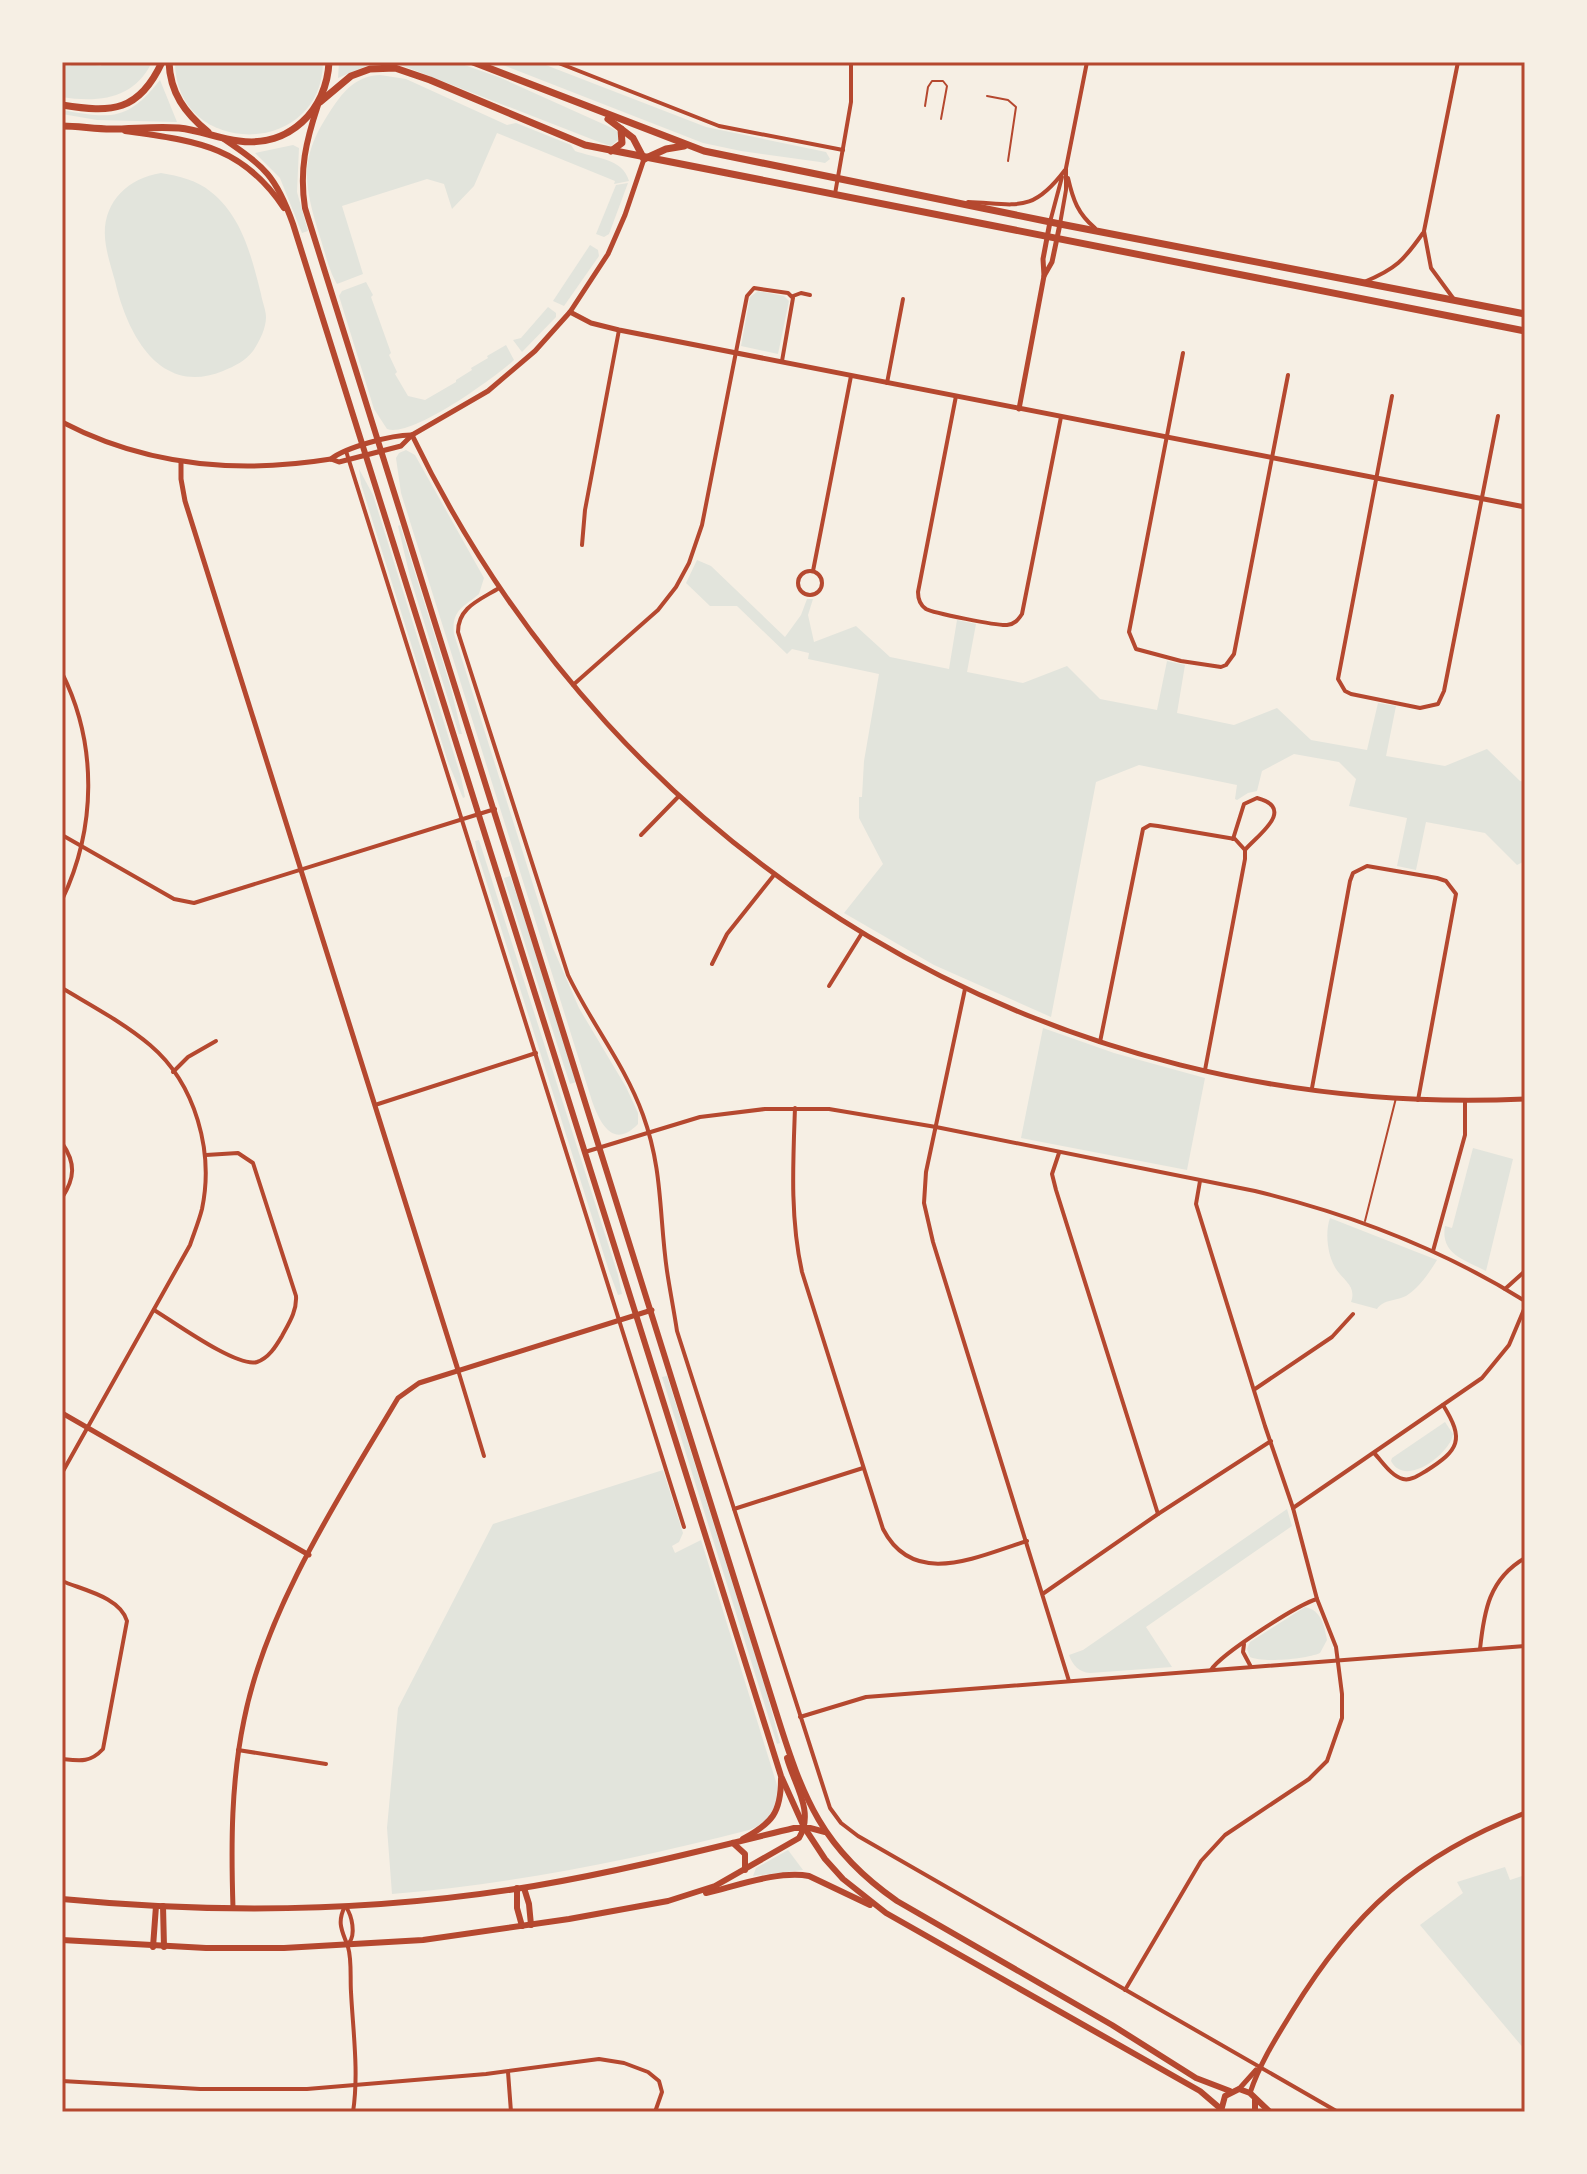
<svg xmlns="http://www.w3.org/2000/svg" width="1587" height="2174" font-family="Jost,sans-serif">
<rect width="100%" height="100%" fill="#f6efe4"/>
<g fill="#e2e4dc">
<path d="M76,62L101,66L102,64L113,65V62H152C134,99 99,103 62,97V65L70,66Z"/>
<path d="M175,62H323C322,159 175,158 175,62Z"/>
<polygon points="339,62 456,62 501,78 612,128 618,132 619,139 611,146 599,142 401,65 371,64 338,78"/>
<polygon points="495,62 538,62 706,127 826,152 830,159 825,163 820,162 741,151 703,143"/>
<path d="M380,75L406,79L507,125L516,123L571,145L575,151C594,158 623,158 629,181L614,184L615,181L497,133L474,186L452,209L444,184L427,179L342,206L363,274L337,284C329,271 325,252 320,237C302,179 299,156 335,104C347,87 359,76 380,75Z"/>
<path d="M160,80L177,122L97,120L62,114V110C111,119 128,121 160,80Z"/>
<polygon points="293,145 299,148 297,192 308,231 302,233 280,178 255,153"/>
<path d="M161,173C179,176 197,180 211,192C242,216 252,258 261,294C262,301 266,310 266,317C266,329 259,342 253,351C245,361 235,366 223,371C159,397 127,333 115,281C112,270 108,258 106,246C99,207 124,179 161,173Z"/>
<polygon points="628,183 609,234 604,237 596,234 616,185"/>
<polygon points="590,245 598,250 599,256 564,306 553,301"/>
<path d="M366,282L373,295L371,297L391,353L389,355L397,372L395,374L408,396L425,400L456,382V380L472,370L471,368L488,358L487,356L506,345L514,360C494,378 412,438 387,429L374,409L339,296L342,291Z"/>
<polygon points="758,291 784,296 789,301 778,354 741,346 750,297"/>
<polygon points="548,307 556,313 556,317 522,352 513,340 521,338"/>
<path d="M406,450L415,455L484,578L479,594C464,607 451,610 454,634L553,948L579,1008L626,1087L638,1113V1124C613,1150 600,1123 592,1101L401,493L396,458L399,453Z"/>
<polygon points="359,469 373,495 461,777 465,797 463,798 448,762 361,484"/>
<polygon points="400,525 450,685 462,734 459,734 410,577 398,526"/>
<polygon points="697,560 711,566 785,637 801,615 807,599 813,599 808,615 814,642 856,626 890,657 949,669 957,620 976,624 967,672 1023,683 1067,666 1100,699 1157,710 1167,661 1185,665 1177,713 1234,725 1277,708 1311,740 1367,750 1378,703 1396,706 1386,756 1445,766 1487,749 1520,781 1525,782 1525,861 1517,865 1485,833 1426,822 1416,870 1397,866 1407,818 1349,806 1356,779 1339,762 1294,754 1262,771 1257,791 1248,793 1237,800 1235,799 1237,785 1139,765 1096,782 1051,1017 934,965 844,913 883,864 859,818 859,797 862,797 864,761 879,674 808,659 809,653 792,649 787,654 737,606 710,606 686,583"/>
<polygon points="479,840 618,1275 622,1294 618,1295 609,1271 477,852 475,841"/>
<polygon points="510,876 519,901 576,1082 570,1084 565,1069 504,878"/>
<polygon points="1043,1028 1114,1053 1205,1078 1187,1170 1021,1138"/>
<path d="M1473,1148L1513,1159L1486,1271C1465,1260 1440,1254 1445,1226L1452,1228Z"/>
<path d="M1330,1218L1437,1260C1429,1273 1419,1288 1406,1296C1396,1301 1384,1299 1377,1309L1351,1302C1357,1286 1343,1280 1336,1269C1327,1255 1325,1232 1330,1218Z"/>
<polygon points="667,1376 765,1686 780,1743 777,1744 662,1377"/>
<path d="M1445,1422L1453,1434C1451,1452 1406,1489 1391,1461L1392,1458Z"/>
<path d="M663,1470L683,1533L679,1542L672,1546L675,1553L701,1540L777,1785C778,1806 770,1822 749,1830C628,1861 517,1883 392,1894L387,1828L398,1708L493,1524Z"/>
<path d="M1287,1509L1292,1526L1146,1627L1172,1667L1090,1673C1079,1672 1073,1666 1069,1655L1083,1650Z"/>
<path d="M1305,1607C1321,1610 1324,1625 1327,1640L1320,1653C1307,1659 1262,1663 1250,1657L1247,1649L1250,1642Z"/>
<polygon points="788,1850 803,1870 753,1876 756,1868"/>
<polygon points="1505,1867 1510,1880 1525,1875 1525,2050 1420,1925 1463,1893 1457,1882"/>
</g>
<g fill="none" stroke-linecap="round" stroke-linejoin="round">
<g stroke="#b5482f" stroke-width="2">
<polyline points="987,96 1008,100 1016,107 1008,161"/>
<polyline points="925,106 928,87 932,81 943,81 947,86 941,119"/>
<polyline points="1365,1221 1396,1098"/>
</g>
<g stroke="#b5482f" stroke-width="4">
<polyline points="556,62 719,126 843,150"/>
<path d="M1068,178C1073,200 1078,214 1095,228"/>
<polyline points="835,194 851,102 851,62"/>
<path d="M968,202C1017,204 1032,214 1065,170"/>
<polyline points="1050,222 1062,177"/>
<polyline points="1060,224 1066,190 1066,168 1087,62"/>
<path d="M1364,282C1396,269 1404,260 1423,233"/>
<polyline points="793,296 801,293 810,295"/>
<polyline points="1453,298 1431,268 1424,231 1458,62"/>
<polyline points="1183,353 1129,632 1136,649 1181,661 1221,667 1226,665 1234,654 1288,375"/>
<polyline points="887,383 903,299"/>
<path d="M956,396L918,592C918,599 920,605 926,609C933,613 998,626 1007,625C1015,624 1018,620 1022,614L1061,417"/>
<polyline points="1392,396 1338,679 1345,691 1351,694 1420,708 1438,704 1444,691 1498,416"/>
<polyline points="346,451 684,1527"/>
<polyline points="582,545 585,510 619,330"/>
<polyline points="813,571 851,376"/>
<circle cx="810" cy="583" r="12"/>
<path d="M499,588C480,600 458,607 458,632L568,975C591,1023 625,1065 643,1115C663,1170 659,1215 667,1271C670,1291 674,1311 677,1331L830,1808L841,1823L858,1836L1338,2112"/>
<path d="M62,673C98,745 96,829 62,900"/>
<polyline points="573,685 658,610 676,587 689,563 702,525 747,296 754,288 788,293 793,298 782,361"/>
<polyline points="62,835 174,899 194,903 495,809"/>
<polyline points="641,835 679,796"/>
<path d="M1233,839L1244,804L1257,798C1298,809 1255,837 1245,850"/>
<polyline points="712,964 727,934 774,875"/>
<polyline points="829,986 862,933"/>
<path d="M62,988C92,1006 124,1023 150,1045C196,1084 214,1152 202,1209C199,1221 194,1233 190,1245L62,1473"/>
<polyline points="965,989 926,1172 924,1203 933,1242 1069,1681"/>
<polyline points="1100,1042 1143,829 1150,825 1158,826 1235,839 1245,850 1245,859 1205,1070"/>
<polyline points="173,1072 188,1057 216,1041"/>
<polyline points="1312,1088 1350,881 1353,873 1367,866 1437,878 1446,881 1456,894 1418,1100"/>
<polyline points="375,1105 536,1053"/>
<path d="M795,1108C793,1163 790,1218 802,1272L883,1529C914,1589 978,1556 1027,1541"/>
<path d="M62,1143C76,1163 75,1178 62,1198"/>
<path d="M585,1152L700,1117L765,1109H829L936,1127L1255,1191C1350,1214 1442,1249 1525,1301"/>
<polyline points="1059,1153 1052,1174 1056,1190 1158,1514"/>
<polyline points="1433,1251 1465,1135 1465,1102"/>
<polyline points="1505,1289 1525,1271"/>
<path d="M154,1310C174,1322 237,1368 257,1362C269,1358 276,1346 282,1336C289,1323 297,1311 296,1296L253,1163L238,1153L206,1155"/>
<polyline points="458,1370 484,1456"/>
<polyline points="1255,1389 1332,1337 1353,1314"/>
<path d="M1374,1453C1382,1461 1391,1476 1403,1479C1411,1481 1419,1475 1426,1471C1459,1450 1465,1440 1443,1405"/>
<polyline points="1293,1508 1482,1378 1509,1345 1525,1307"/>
<polyline points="734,1509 863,1468"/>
<path d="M62,1581C83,1590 120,1597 127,1621L103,1749C90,1763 80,1761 62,1759"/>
<polyline points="1044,1593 1158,1514 1271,1441"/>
<polyline points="1244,1644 1243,1652 1251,1667"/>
<path d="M1480,1649C1484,1611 1489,1579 1525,1558"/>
<path d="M1211,1670C1221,1654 1297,1605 1317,1599"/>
<polyline points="800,1717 866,1697 1525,1646"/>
<polyline points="238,1750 326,1764"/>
<path d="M345,1906C336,1924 343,1932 348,1947C352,1960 350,1978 351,1992C353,2031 359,2073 353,2112"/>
<path d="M346,1907C352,1916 356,1934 349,1943"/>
<polyline points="1125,1990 1201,1861 1225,1835 1309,1779 1327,1761 1342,1718 1342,1694 1336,1647 1317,1599 1293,1508 1265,1426 1196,1204 1200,1181"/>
<polyline points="508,2072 511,2112"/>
<polyline points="62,2081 200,2089 307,2089 486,2074 599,2059 624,2063 648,2072 659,2081 662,2092 655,2112"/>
</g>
<g stroke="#b5482f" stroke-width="5">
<polyline points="1044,276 1052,262 1060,224"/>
<polyline points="570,312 591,323 619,330 1525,507"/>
<polyline points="1019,409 1044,276 1043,259 1050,222"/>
<path d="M62,422C146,466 238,474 331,459L339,462L401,446L412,435L488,391L535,351L570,312L608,254L625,215L644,159"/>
<path d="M412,435C619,864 1050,1121 1525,1099"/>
<path d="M331,459C346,447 392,435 411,435"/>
<polyline points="181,462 181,479 185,501 458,1370"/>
<polyline points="62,1413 309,1555"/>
<path d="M233,1908C231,1845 231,1782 244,1720C266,1608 340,1496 398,1398L419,1383L652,1310"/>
<polyline points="1239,2089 1256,2070"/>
<path d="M1250,2093C1260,2063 1276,2038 1292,2012C1353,1912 1415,1856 1525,1813"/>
</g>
<g stroke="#b5482f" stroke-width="6">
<path d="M318,105C306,141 299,170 305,208L777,1715C803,1798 822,1849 897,1901L1112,2025L1196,2078L1230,2091"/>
<path d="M125,131C195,141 242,145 284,208"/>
<path d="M224,139C265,167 276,176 293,224L781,1776L804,1827L825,1859L843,1879L886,1913L1200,2091L1221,2109"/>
<path d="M743,1839C772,1823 781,1813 781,1779"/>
<polyline points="733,1843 745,1854 745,1870"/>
<polyline points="517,1888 517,1908 522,1926"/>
<polyline points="524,1888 529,1904 531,1925"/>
<path d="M706,1893C736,1886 780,1870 809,1876L870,1905"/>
<path d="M62,1899C218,1914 378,1912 534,1886C622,1871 708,1849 794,1828H810L825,1832"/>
<polyline points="163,1906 164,1947"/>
<path d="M62,1940L206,1948H284L423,1940L569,1919L668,1901L715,1886L799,1838C815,1812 794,1784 787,1758"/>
<polyline points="153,1947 156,1906"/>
<polyline points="1255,2100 1255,2112"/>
<polyline points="1221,2111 1225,2096 1239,2089 1250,2093 1270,2112"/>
</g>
<g stroke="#b5482f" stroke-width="7">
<path d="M169,62C170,93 185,113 208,132"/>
<polyline points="473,62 704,151 1060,224 1525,314"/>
<polyline points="320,102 351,76 370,69 395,68 430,80 585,145 1525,331"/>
<path d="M62,105C112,113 139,112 162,62"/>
<polyline points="608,119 633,138 644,159"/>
<path d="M62,126C78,126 95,129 111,129C134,129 156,126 179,128C200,130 219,139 239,141C289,148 327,110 329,62"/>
<polyline points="611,151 622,143 621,129"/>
<polyline points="644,159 666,149 684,146"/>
</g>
</g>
<rect width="1587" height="2174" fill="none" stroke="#f6efe4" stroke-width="128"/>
<rect x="64" y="64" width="1459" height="2046" fill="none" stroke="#b5482f" stroke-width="3"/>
</svg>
